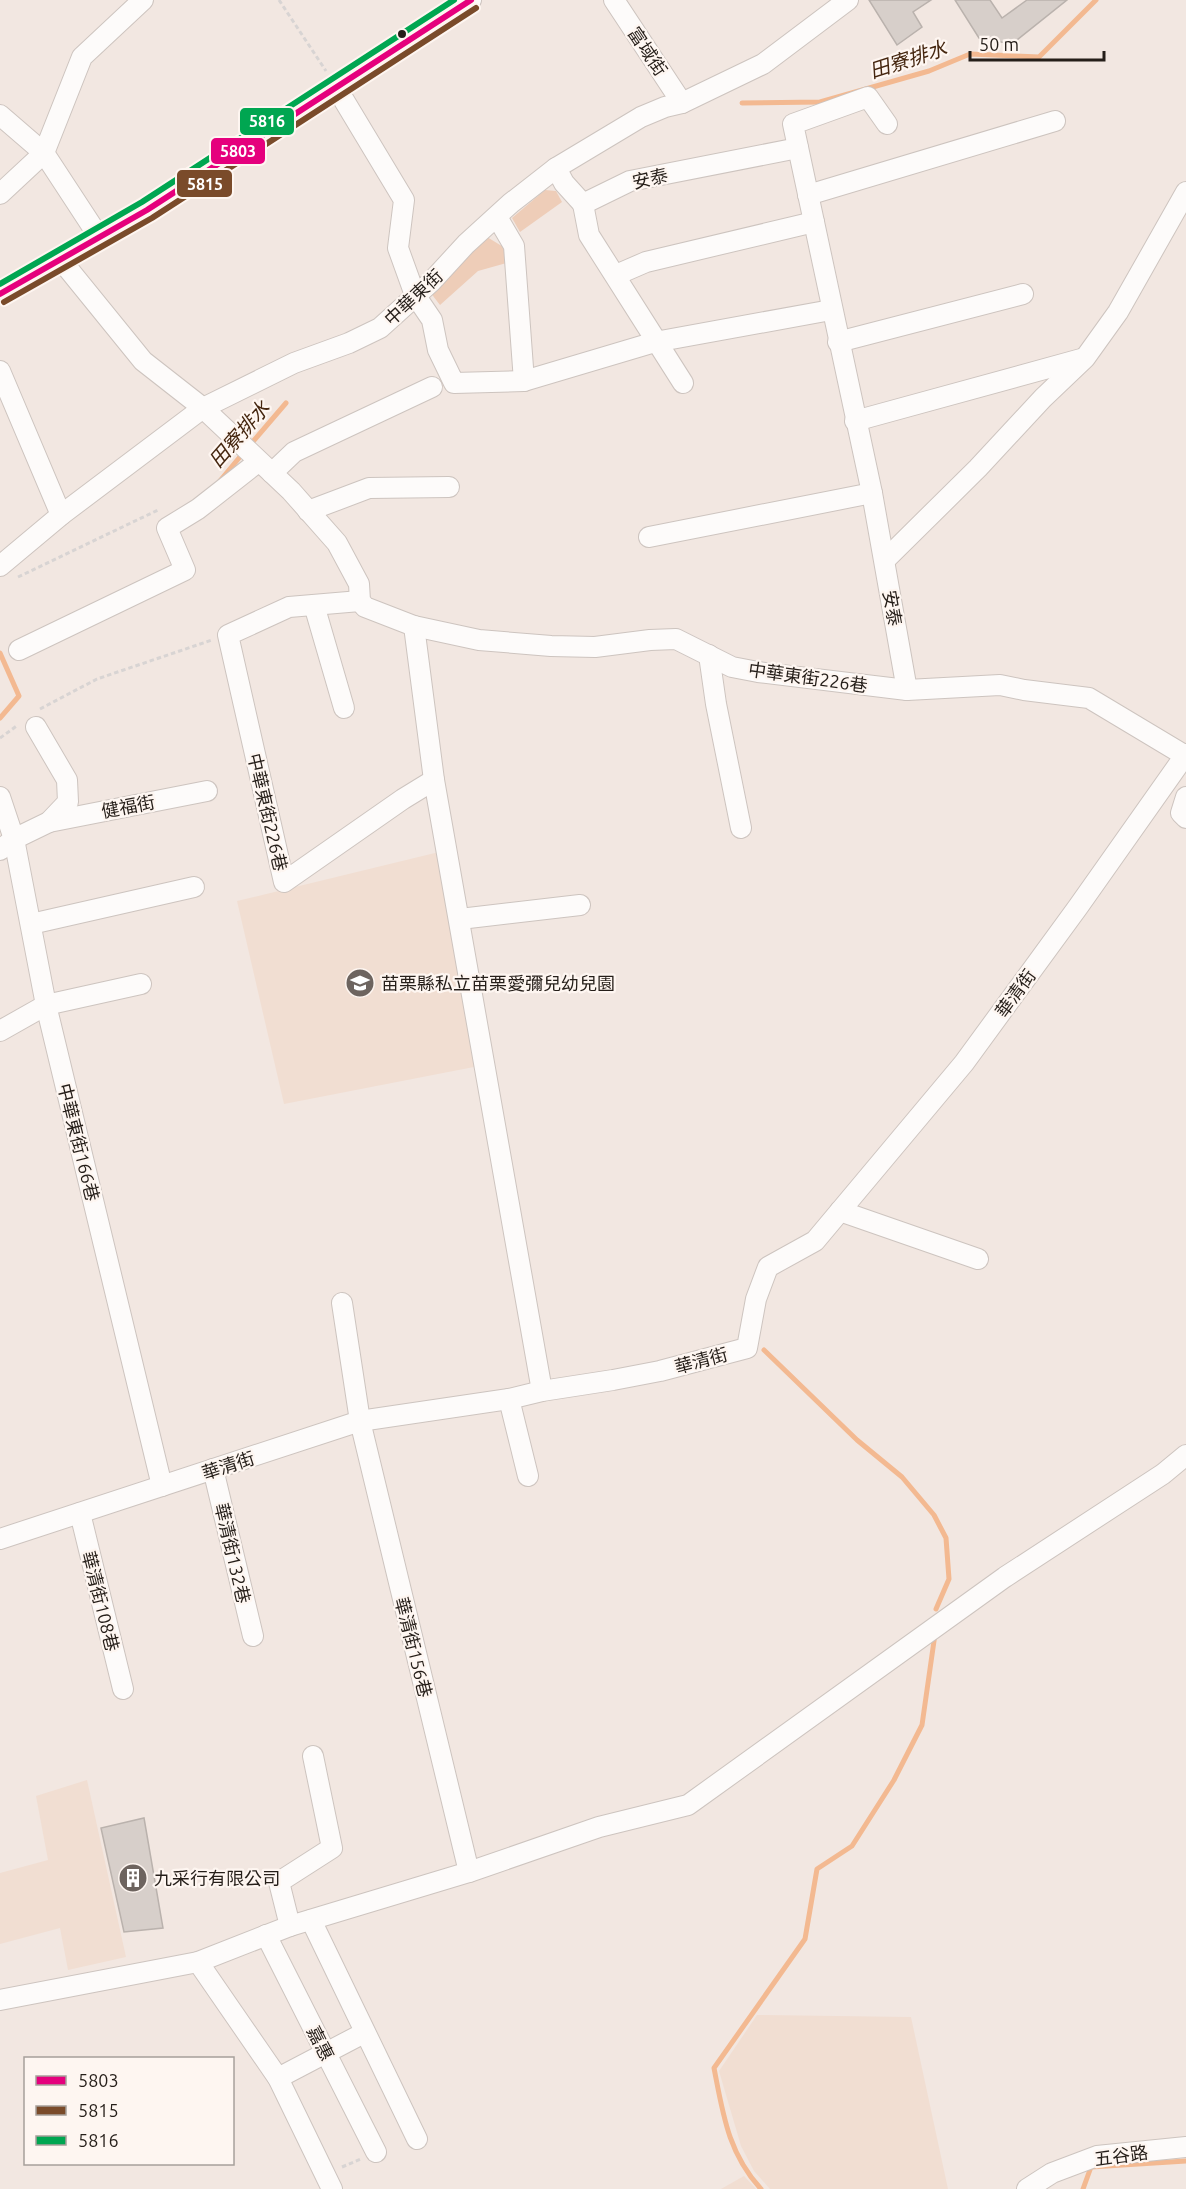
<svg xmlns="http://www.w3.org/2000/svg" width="1186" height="2189" font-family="Ubuntu,'Noto Sans TC',sans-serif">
<rect width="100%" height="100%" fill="#f2e7e1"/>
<g fill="#f1ded2">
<polygon points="439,852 479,1066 284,1104 237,901"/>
<polygon points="87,1780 126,1957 68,1970 60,1928 0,1944 0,1873 48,1860 36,1796"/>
<polygon points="757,2015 911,2017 948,2189 770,2189 754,2171 741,2146 719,2071"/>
<polygon points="744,2176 756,2189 721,2189"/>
</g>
<g fill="#eecdb8">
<polygon points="545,190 556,191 562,202 520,232 512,218"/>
<polygon points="487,237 505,248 510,262 478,271 440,305 430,292"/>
</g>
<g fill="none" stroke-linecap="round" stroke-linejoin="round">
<g stroke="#f3b991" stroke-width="5">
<polyline points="742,103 820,102 929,71 970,54 1039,57 1096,0"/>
<polyline points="250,445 286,403"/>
<polyline points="219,482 244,452"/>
<polyline points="0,653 19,696 0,718"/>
<polyline points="764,1350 857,1440 902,1477 934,1515 946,1538 949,1579 936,1609"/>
<path d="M761,2189C728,2153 723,2114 714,2068L805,1939L817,1869L852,1846L894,1780L922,1725L935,1634"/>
<polyline points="1083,2189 1091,2167 1186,2161"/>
</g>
</g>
<g fill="#d7cfca" stroke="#bab2ad" stroke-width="1.5">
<polygon points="869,0 931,0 913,12 922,27 897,45"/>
<polygon points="955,0 990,0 1002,18 1027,0 1067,0 1012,44 979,38"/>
<polygon points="144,1818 163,1928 124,1932 101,1828"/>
</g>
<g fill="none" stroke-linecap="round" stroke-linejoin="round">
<g stroke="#cdc4bf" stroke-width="22">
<g id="minor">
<polyline points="614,0 682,103"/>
<polyline points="336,87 404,200 398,248 415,295 432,320 438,350 454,383 524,381 655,342 831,310"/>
<polyline points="0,115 44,153 99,237"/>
<polyline points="887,124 868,97 793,124 872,493 907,690"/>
<polyline points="556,168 564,183 583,204"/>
<polyline points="0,194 44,153 82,57 143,0"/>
<polyline points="808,195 1055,121"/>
<polyline points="583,204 630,181 798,148"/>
<polyline points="583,204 589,235 683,383"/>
<polyline points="497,217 514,246 524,381"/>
<polyline points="61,260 143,361 203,408 291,491 337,543 359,584 360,601 365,607 414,626 479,640 551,646 595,647 650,640 676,639 732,667 758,672 907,690 1000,685 1024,690 1089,698 1184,755"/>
<polyline points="616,275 646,262 814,222"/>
<polyline points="0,294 147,210 471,0"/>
<polyline points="838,342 1023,294"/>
<polyline points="0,371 61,515"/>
<polyline points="855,421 1081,359"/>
<polyline points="272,473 294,452 432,387"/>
<polyline points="308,511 369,488 449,487"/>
<polyline points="649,537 872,493"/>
<polyline points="885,560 978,468 1043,398 1085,358 1118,312 1186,192"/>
<polyline points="0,566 61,515 203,408 294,363 349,343 380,328 432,281 466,244 511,203 556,168 641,117 665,107 682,103 763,64 848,0"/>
<polyline points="360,601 289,607 228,635 284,882 403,799 434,780"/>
<polyline points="314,605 344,708"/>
<polyline points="414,626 434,780 542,1391"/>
<polyline points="19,650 185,570 167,528 198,509 258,462"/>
<polyline points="709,655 716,704 741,828"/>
<polyline points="0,797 14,839 46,1005 162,1486"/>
<polyline points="1186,797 1181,813 1186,818"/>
<polyline points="49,822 207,791"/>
<polyline points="0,850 14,839 49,822 68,802 67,780 36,727"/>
<polyline points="460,919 580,905"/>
<polyline points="31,924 194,887"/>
<polyline points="0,1031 46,1005 141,984"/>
<polyline points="840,1211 978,1259"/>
<polyline points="342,1303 360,1421 469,1872"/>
<polyline points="509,1399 528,1476"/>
<polyline points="213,1469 253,1636"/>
<polyline points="80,1513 123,1689"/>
<polyline points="0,1539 360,1421 509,1399 542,1391 613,1380 660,1371 747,1348 756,1299 768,1267 815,1241 964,1063 1078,907 1186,754"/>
<polyline points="311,1920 417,2139"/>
<polyline points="290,1926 279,1882 332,1848 313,1756"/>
<polyline points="266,1935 376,2152"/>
<polyline points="198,1962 278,2078 332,2189"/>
<polyline points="0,2000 198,1962 290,1926 469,1872 599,1827 688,1805 1005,1577 1163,1474 1186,1455"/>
<polyline points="278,2078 364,2033"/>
<polyline points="1027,2189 1052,2173 1097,2156 1186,2147"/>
</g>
</g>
<g stroke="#d8d4d3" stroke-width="3" stroke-dasharray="4.5 3" stroke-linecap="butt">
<polyline points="279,0 326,71"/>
<polyline points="18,577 158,510"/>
<polyline points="40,709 97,679 212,640"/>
<polyline points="0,738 18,725"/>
<polyline points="342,2167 361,2159"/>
</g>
<use href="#minor" stroke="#fdfbfa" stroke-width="20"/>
<g stroke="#fef6f1" stroke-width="10">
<polyline id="bus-1" points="0,294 147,210 471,0"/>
</g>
<g stroke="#fef6f1" stroke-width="10">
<polyline id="bus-2" points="4,302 152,218 476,8"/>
</g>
<g stroke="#fef6f1" stroke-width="10">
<polyline id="bus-3" points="0,284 142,202 454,0"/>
</g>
<use href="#bus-1" stroke="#e5007d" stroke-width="6"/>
<use href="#bus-2" stroke="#7a4b2a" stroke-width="6"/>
<use href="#bus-3" stroke="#00a651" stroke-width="6"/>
</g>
<defs>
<g id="school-disc" transform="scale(1.5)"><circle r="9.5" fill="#6d645f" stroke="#fef6f1"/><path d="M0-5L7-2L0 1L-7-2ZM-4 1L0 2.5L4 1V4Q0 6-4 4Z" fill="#fff"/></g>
<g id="building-disc" transform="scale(1.5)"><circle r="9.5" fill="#6d645f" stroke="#fef6f1"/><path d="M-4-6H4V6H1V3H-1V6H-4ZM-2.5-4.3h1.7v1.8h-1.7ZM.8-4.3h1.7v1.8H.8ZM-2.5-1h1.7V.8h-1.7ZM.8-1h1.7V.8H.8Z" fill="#fff"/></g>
</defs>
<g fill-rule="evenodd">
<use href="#school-disc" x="360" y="983"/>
<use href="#building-disc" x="133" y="1878"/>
</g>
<circle fill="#251e19" stroke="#fef6f1" stroke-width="2" cx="402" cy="34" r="5"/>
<g text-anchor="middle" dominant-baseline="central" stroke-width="4.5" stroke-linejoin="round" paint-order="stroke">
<g font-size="18" fill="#251e19" stroke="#fef6f1">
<text transform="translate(648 51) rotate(56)">富域街</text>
<text transform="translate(650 178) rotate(-13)">安泰</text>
<text transform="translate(413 297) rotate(-43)">中華東街</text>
<text transform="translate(893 608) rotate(80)">安泰</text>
<text transform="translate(808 677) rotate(8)">中華東街226巷</text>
<text transform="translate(128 806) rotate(-11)">健福街</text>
<text transform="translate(268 812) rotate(77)">中華東街226巷</text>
<text transform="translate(1015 993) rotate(-54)">華清街</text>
<text transform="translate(79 1142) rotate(76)">中華東街166巷</text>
<text transform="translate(701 1360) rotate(-15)">華清街</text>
<text transform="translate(228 1465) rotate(-18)">華清街</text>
<text transform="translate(233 1553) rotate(77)">華清街132巷</text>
<text transform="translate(101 1601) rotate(76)">華清街108巷</text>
<text transform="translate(414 1647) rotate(76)">華清街156巷</text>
<text transform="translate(321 2043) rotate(63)">嘉惠</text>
<text transform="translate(1121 2155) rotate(-8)">五谷路</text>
</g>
<g font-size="18" fill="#251e19" stroke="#fef6f1" text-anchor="start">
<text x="381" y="983">苗栗縣私立苗栗愛彌兒幼兒園</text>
<text x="154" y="1878">九采行有限公司</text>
</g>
<g font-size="20" font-style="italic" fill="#45260f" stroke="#fef6f1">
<text transform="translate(908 59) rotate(-18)">田寮排水</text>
<text transform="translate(239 434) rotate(-49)">田寮排水</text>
</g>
</g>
<g stroke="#fef6f1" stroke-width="2">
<rect x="239" y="107" width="56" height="29" rx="6" fill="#00a651"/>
<rect x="210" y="137" width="56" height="28" rx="6" fill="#e5007d"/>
<rect x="176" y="169" width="57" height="29" rx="6" fill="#7a4b2a"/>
</g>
<g font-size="16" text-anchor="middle" font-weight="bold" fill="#fff">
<text x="267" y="127">5816</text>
<text x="238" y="157">5803</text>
<text x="205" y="190">5815</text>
</g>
<rect x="24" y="2057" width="210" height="108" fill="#fef6f1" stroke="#a7a09b" stroke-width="1.5"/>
<rect x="36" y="2076" width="30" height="9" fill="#e5007d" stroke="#a7a09b" stroke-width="1.5"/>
<text x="78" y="2087" font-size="18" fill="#251e19">5803</text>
<rect x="36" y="2106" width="30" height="9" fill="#7a4b2a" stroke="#a7a09b" stroke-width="1.5"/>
<text x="78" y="2117" font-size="18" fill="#251e19">5815</text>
<rect x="36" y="2136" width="30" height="9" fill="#00a651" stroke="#a7a09b" stroke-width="1.5"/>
<text x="78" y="2147" font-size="18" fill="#251e19">5816</text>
<path d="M970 51v9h134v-9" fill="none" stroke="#251e19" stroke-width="3"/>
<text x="979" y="51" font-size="18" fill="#251e19" stroke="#fef6f1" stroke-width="4.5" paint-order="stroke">50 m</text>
</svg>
